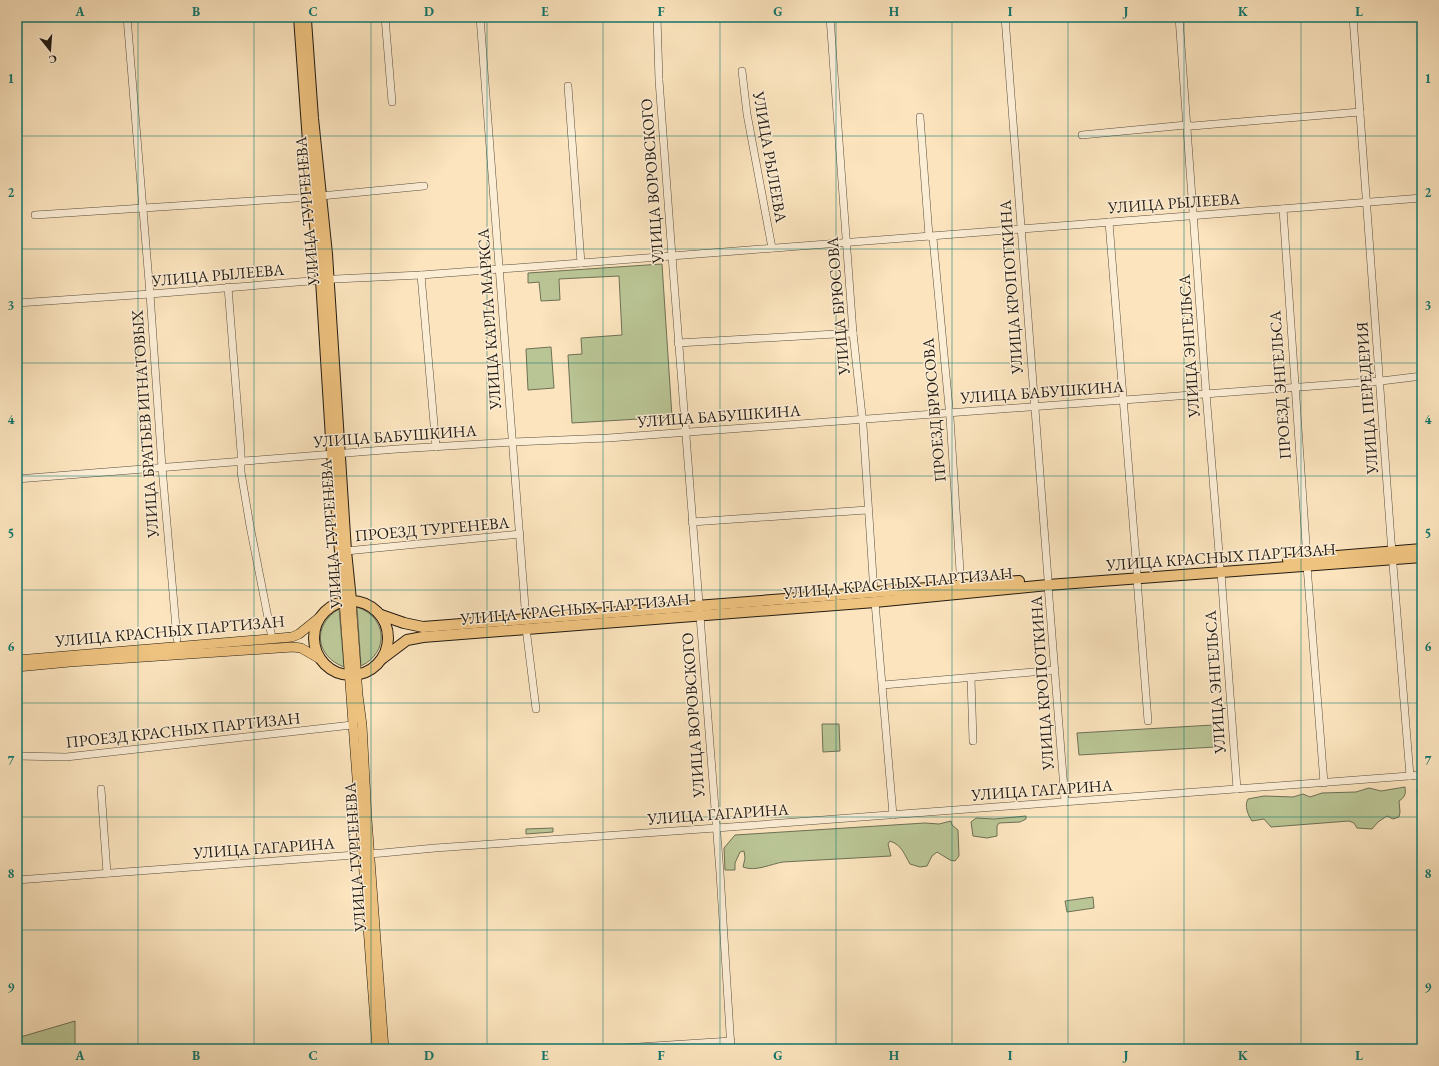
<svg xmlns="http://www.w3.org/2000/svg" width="1439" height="1066" font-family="'EB Garamond',serif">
<rect width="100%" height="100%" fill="#fbe4be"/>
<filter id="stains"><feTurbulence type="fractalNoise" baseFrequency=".005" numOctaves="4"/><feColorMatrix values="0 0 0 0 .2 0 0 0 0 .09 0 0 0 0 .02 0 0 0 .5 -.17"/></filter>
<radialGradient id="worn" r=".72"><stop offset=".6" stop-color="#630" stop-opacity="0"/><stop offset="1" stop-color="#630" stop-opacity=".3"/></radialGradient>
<g fill="#bac595" stroke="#6e7054">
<polygon points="662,264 672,417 572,423 568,355 582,354 581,338 622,335 619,276 559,279 560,300 541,301 539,282 528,283 528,273"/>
<polygon points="551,347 554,388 528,390 526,349"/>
<path d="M357,607C387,617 390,652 361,666Z"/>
<path d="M339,609L344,667C315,656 312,625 339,609Z"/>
<polygon points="822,724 839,724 840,751 823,752"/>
<polygon points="1213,725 1215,747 1079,755 1077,733"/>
<polygon points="1419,784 1422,784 1422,814 1420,814 1417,791"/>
<path d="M1405,787C1406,794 1405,797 1399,801L1400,812L1399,817L1393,819L1387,816L1378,822L1372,829L1357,828L1354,823L1349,821L1271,827L1264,819L1252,821C1248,815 1244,806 1248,799L1264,796L1293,797L1303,794L1310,797L1322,793L1356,792L1369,788L1381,791Z"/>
<polygon points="1026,816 1026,819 1020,822 999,823 997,826 997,836 987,838 973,836 971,822 976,818 994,819"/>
<path d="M951,821L952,825L958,830L959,856L955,861L950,860L937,852L932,856L927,866L920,867L910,864C904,854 902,845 890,841L888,844L891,856L783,862C771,864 755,872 743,867L745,858L744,851L740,852L735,863V870H725L724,848L735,835L925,823L939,824Z"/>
<polygon points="553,828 553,832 526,834 526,829"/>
<polygon points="1093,897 1094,908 1067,912 1065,901"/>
<polygon points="75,1021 75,1048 70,1049 17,1049 17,1038"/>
</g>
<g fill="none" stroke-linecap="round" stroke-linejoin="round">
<g stroke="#594d3d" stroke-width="8">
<g id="minor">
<polyline points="127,17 150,294 162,467 177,639"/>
<polyline points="385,17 392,102"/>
<polyline points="480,17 526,620"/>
<polyline points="657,17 659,80 672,256 720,873 731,1049"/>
<polyline points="830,17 853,333 863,425 874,593"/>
<polyline points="1005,17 1048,579"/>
<polyline points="1179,17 1206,393 1220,565"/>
<polyline points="1353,17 1391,540 1410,776"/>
<polyline points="742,71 747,114 772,248"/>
<polyline points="568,86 581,263"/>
<polyline points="920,117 929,236 933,238 950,418 961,586"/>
<polyline points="1082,135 1186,125 1192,126 1360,112"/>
<polyline points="321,196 424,186"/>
<polyline points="1283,209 1307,559"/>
<polyline points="35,215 312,197"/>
<polyline points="1109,222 1137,572"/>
<polyline points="421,275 436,447"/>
<polyline points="228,287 241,452 241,472 250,526 272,638"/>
<polyline points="17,303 150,294 335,279 421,275 581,263 1422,198"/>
<polyline points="678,343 853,333"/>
<polyline points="17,479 397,449 513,442 608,438 1381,381 1422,376"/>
<polyline points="692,522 867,510"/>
<polyline points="346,551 520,534"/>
<polyline points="1307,566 1324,783"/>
<polyline points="1221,572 1237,789"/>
<polyline points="1137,579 1148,721"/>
<polyline points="1048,585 1065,802"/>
<polyline points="875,602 893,815"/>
<polyline points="526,628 536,709"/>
<polyline points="971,678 973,741"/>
<polyline points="883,685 1055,670"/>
<polyline points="17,756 66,757 352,725"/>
<polyline points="101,789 107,873"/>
<polyline points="17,880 382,853 435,848 716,828 1422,775"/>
<polyline points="607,1049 731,1041"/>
</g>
</g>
<g stroke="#231b12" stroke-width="10">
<g id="major">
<polyline points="351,600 358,695 362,725 367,819 384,1049"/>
<polyline points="344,601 377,1049"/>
<polyline points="17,660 292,637 299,634 320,617"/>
<polyline points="17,667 70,662 293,647 301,648 320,659"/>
</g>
</g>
<g stroke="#231b12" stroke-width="12">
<g id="highway">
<polyline points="299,17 312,197 321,280 332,454 344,601"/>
<polyline points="306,20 313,118 327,254 346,551 351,600"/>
<polyline points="1288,560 1422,549"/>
<circle cx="351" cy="638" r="37"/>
<polyline points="381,615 404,623 423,627 1019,581"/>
<polyline points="383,658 407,640 423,637 875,602 1048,585 1422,557"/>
</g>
</g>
<use href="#minor" stroke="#fcedd5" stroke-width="7"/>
<use href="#major" stroke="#eec27f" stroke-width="9"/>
<use href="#highway" stroke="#eec27f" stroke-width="10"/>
</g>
<path fill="none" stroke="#0f766e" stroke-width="1" stroke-opacity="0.55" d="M138,17V1049M254,17V1049M371,17V1049M487,17V1049M603,17V1049M720,17V1049M836,17V1049M952,17V1049M1068,17V1049M1184,17V1049M1301,17V1049M17,136H1422M17,249H1422M17,363H1422M17,476H1422M17,590H1422M17,703H1422M17,817H1422M17,930H1422"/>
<g text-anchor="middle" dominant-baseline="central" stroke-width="3" stroke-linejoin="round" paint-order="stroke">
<g font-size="16" fill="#231b12" stroke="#fcedd5">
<text transform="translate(770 157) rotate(80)">УЛИЦА РЫЛЕЕВА</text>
<text transform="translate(652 181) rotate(-94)">УЛИЦА ВОРОВСКОГО</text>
<text transform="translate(1174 203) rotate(-4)">УЛИЦА РЫЛЕЕВА</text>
<text transform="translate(307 211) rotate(-95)">УЛИЦА ТУРГЕНЕВА</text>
<text transform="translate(218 275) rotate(-5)">УЛИЦА РЫЛЕЕВА</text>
<text transform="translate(1011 287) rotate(-94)">УЛИЦА КРОПОТКИНА</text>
<text transform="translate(838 306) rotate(-95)">УЛИЦА БРЮСОВА</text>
<text transform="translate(489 319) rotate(-94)">УЛИЦА КАРЛА МАРКСА</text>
<text transform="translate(1189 346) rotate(-94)">УЛИЦА ЭНГЕЛЬСА</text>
<text transform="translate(1280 385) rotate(-94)">ПРОЕЗД ЭНГЕЛЬСА</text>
<text transform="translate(1042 392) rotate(-4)">УЛИЦА БАБУШКИНА</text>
<text transform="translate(1367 398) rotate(-94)">УЛИЦА ПЕРЕДЕРИЯ</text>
<text transform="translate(934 410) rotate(-95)">ПРОЕЗД БРЮСОВА</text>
<text transform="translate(719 416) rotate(-4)">УЛИЦА БАБУШКИНА</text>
<text transform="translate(145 424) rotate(-94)">УЛИЦА БРАТЬЕВ ИГНАТОВЫХ</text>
<text transform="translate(395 436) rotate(-4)">УЛИЦА БАБУШКИНА</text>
<text transform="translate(432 529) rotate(-5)">ПРОЕЗД ТУРГЕНЕВА</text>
<text transform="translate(331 534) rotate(-94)">УЛИЦА ТУРГЕНЕВА</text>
<text transform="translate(1221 557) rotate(-4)">УЛИЦА КРАСНЫХ ПАРТИЗАН</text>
<text transform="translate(898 583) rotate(-5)">УЛИЦА КРАСНЫХ ПАРТИЗАН</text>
<text transform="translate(575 609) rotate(-5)">УЛИЦА КРАСНЫХ ПАРТИЗАН</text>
<text transform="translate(170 631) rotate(-5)">УЛИЦА КРАСНЫХ ПАРТИЗАН</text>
<text transform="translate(1215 682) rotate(-94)">УЛИЦА ЭНГЕЛЬСА</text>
<text transform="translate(1042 683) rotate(-94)">УЛИЦА КРОПОТКИНА</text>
<text transform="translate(693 715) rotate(-94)">УЛИЦА ВОРОВСКОГО</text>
<text transform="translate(183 730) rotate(-6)">ПРОЕЗД КРАСНЫХ ПАРТИЗАН</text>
<text transform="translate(1042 790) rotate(-4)">УЛИЦА ГАГАРИНА</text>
<text transform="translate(718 814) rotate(-4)">УЛИЦА ГАГАРИНА</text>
<text transform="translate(264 848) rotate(-4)">УЛИЦА ГАГАРИНА</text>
<text transform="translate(355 857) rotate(-94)">УЛИЦА ТУРГЕНЕВА</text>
</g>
</g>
<rect width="1439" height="1066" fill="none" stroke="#fbe4be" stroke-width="44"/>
<g transform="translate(50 50) rotate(163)" stroke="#fcedd5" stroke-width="3" paint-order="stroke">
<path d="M0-3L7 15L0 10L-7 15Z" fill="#231b12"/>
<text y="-6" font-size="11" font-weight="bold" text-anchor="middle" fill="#231b12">С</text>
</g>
<rect x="22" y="22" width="1395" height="1022" fill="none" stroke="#0f766e" stroke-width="1.5"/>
<g font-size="13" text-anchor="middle" font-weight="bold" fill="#0f766e">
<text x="80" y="16">A</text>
<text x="196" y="16">B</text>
<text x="313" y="16">C</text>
<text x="429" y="16">D</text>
<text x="545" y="16">E</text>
<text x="661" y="16">F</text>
<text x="778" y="16">G</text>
<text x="894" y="16">H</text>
<text x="1010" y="16">I</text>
<text x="1126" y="16">J</text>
<text x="1243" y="16">K</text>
<text x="1359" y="16">L</text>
<text x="11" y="83">1</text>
<text x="1428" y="83">1</text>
<text x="11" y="197">2</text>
<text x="1428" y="197">2</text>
<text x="11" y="310">3</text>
<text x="1428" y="310">3</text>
<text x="11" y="424">4</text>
<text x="1428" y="424">4</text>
<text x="11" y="538">5</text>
<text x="1428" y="538">5</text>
<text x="11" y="651">6</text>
<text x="1428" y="651">6</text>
<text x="11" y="765">7</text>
<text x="1428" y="765">7</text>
<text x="11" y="878">8</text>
<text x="1428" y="878">8</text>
<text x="11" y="992">9</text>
<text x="1428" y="992">9</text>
<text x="80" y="1060">A</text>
<text x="196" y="1060">B</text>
<text x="313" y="1060">C</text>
<text x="429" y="1060">D</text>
<text x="545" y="1060">E</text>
<text x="661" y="1060">F</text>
<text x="778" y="1060">G</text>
<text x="894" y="1060">H</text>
<text x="1010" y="1060">I</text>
<text x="1126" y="1060">J</text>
<text x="1243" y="1060">K</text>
<text x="1359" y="1060">L</text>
</g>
<rect width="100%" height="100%" filter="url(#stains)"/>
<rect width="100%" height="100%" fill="url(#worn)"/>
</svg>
